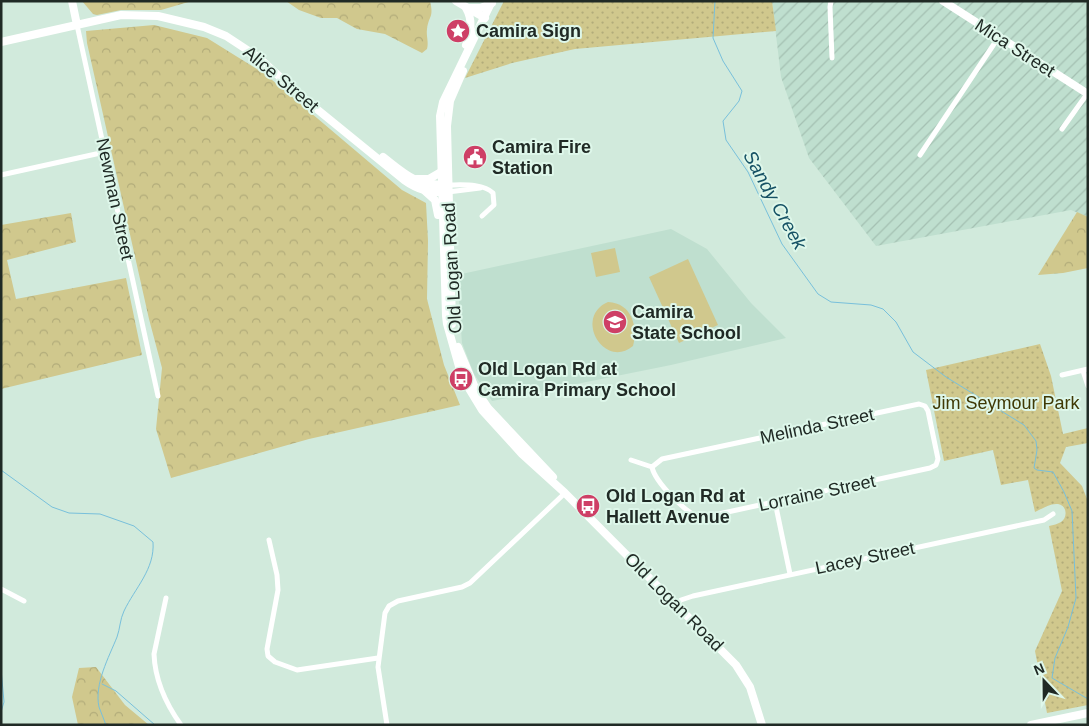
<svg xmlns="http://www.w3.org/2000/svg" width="1089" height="726" font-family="Arial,sans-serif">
<defs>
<pattern id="industrial-furrows" width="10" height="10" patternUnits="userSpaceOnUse" patternTransform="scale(1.25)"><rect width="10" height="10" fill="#bfdfcf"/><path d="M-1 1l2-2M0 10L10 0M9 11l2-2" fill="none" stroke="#a4c0b2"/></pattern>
<pattern id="green-dots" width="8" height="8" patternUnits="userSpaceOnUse" patternTransform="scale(1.25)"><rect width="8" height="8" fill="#d0c88d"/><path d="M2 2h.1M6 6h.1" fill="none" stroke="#b2ac7a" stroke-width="1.8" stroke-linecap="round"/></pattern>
<pattern id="forest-crowns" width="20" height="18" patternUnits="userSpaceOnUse" patternTransform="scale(1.25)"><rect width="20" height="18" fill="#d0c88d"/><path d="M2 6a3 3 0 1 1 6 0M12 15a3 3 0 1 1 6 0" fill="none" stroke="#b2ac7a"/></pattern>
</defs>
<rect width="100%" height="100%" fill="#d1eadc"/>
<polygon fill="#bfdfcf" points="671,229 707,249 751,303 786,338 671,365 492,401 474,374 462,343 457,275"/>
<polygon fill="url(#industrial-furrows)" points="772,1 1088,1 1088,217 1071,210 876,246 809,158 781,77"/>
<g fill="url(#green-dots)">
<polygon points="504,1 772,1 776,31 575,49 512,63 465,78"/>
<path d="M1040,344L1051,376L1063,434L1088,428V443L1066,447L1060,463L1082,486L1087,499L1088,705L1047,713L1035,651L1062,591L1049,526C1053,525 1058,524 1061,522C1068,518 1067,505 1058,504C1050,503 1042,509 1035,512L1028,480L1001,485L993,450L944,461L926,370Z"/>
</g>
<g fill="url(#forest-crowns)">
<polygon points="82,1 192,1 161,10 121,10 97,15 93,14"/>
<path d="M286,1H430C434,18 429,15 427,29C426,36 429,42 427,49L422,53L385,34L357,29L337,18H321L299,10Z"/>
<polygon points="154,25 207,38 265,74 402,190 426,203 428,241 427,299 444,365 460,405 309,439 171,478 156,429 162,368 149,319 87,43 86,31"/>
<polygon points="1077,212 1088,217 1088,268 1063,273 1038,275"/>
<polygon points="71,213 76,242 7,260 16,299 126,278 142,355 1,389 1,225"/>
<polygon points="96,667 125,705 149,725 78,725 72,697 79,668"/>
</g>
<g fill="#d0c88d">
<polygon points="615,248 620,272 596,277 591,253"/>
<polygon points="688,259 718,325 679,343 649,277"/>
<path d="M608,302C632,303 638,327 633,346C604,370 573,317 608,302Z"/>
</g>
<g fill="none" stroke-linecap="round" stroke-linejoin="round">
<g stroke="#78c0db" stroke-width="1">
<polyline points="715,1 713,38 723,61 742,91 739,101 723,121 726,140 748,172 782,244 818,294 831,302 871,305 883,309 896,322 913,352 946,377 1024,425 1036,441 1037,450 1034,468 1037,470 1053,472 1064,492 1072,511 1076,598 1068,627 1055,658 1052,678 1088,699"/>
<path d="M1,470L52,507L69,513L100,514L134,526L153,542C155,569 135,588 124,611C120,619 120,629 117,637C109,657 94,684 99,707C101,713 104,719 106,725"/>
<polyline points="1,669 4,702 1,712"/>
<polyline points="102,684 116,691 155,725"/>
</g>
<g stroke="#fff" stroke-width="5">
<polyline points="831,1 830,7 832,58"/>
<polyline points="77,25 158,396"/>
<polyline points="1062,129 1087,94"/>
<polyline points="920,155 998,38"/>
<polyline points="1,175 105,152"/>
<path d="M448,185C462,185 483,183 493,193L494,205L482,216"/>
<polyline points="448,192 480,188"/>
<polyline points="1083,371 1088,386"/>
<polyline points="1062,375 1088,369"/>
<path d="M631,460L652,467C655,482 685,512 700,518L930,468L936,465L938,459L928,411L925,406L919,404L662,459L652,467"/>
<polyline points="775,502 790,574"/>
<polyline points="269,540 277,575 278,590 267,649 268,656 275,662 297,670 378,658"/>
<polyline points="1,589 24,601"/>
<path d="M166,598L154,654C155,681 166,704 181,725"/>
<polyline points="677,604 681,600 693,596 1044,520 1053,514"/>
<polyline points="387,725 378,667 385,613 389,606 398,601 462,587 470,583 565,493"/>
</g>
<g stroke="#fff" stroke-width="8">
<polyline points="72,1 77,25"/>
<polyline points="456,1 485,18"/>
<polyline points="492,1 443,102 440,116 446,316 447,324 460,370 468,387 482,410 522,454 565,493 736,665 750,687 762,725"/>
<polyline points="943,1 1088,94"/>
<polyline points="468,8 481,8 492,3"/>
<path d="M1,42L121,15L158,16L204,27L226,36L258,57L302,97L404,180C418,190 430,193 446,192"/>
<path d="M466,45C471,32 473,20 466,8"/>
<path d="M383,157C406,175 415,185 445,185"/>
<polyline points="417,179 429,179 441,172"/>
<polyline points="425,191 435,200 438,215"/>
<polyline points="452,324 447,126 450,101 463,71"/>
<polyline points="458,347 476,390 488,408 553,477"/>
<polyline points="1031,725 1088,713"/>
</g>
</g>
<defs>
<g id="sight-disc" transform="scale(1.25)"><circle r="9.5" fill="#ce3f66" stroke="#def7ea"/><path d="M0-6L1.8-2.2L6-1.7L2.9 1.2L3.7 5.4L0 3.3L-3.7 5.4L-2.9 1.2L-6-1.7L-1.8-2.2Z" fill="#fff"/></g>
<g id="civic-disc" transform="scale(1.25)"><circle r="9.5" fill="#ce3f66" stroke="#def7ea"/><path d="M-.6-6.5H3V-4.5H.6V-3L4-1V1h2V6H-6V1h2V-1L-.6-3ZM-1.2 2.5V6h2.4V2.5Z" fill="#fff"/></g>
<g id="school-disc" transform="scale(1.25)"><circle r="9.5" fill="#ce3f66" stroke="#def7ea"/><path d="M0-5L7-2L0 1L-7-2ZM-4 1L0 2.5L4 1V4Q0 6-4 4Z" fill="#fff"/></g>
<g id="bus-disc" transform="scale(1.25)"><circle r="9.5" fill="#ce3f66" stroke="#def7ea"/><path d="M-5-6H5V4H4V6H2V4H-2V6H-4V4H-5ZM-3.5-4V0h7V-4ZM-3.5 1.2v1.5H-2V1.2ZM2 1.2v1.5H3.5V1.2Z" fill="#fff"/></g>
</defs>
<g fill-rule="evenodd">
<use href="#sight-disc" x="458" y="31"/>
<use href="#civic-disc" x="475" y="157"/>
<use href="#school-disc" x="615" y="322"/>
<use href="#bus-disc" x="461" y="379"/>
<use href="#bus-disc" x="588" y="506"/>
</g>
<g text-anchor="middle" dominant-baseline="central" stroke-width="4" stroke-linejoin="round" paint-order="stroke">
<g font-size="18" font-weight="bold" fill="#202a25" stroke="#def7ea" text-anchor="start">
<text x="476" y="31">Camira Sign</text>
<text x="492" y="147">Camira Fire<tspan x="492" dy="21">Station</tspan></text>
<text x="632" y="312">Camira<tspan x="632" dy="21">State School</tspan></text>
<text x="478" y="369">Old Logan Rd at<tspan x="478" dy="21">Camira Primary School</tspan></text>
<text x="606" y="496">Old Logan Rd at<tspan x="606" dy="21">Hallett Avenue</tspan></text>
</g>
<g font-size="18" fill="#202a25" stroke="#def7ea">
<text transform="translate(1015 48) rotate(33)">Mica Street</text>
<text transform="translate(281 79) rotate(40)">Alice Street</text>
<text transform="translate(115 199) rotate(78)">Newman Street</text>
<text transform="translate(452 268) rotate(-93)">Old Logan Road</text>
<text transform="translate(817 426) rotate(-12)">Melinda Street</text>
<text transform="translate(817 493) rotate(-12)">Lorraine Street</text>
<text transform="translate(865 558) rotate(-12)">Lacey Street</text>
<text transform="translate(674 602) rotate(45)">Old Logan Road</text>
</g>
<g font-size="18" fill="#3f3804" stroke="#def7ea">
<text x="1006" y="403">Jim Seymour Park</text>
</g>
<g font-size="19" font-style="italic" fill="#165265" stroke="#def7ea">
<text transform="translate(775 200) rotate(61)">Sandy Creek</text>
</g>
</g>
<rect width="1089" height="726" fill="none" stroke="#202a25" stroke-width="5"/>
<g transform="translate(1044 681) rotate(338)" stroke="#def7ea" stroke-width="4" paint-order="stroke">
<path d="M0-4L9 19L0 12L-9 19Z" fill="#202a25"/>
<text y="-8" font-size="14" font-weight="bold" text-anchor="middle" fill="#202a25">N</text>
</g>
</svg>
